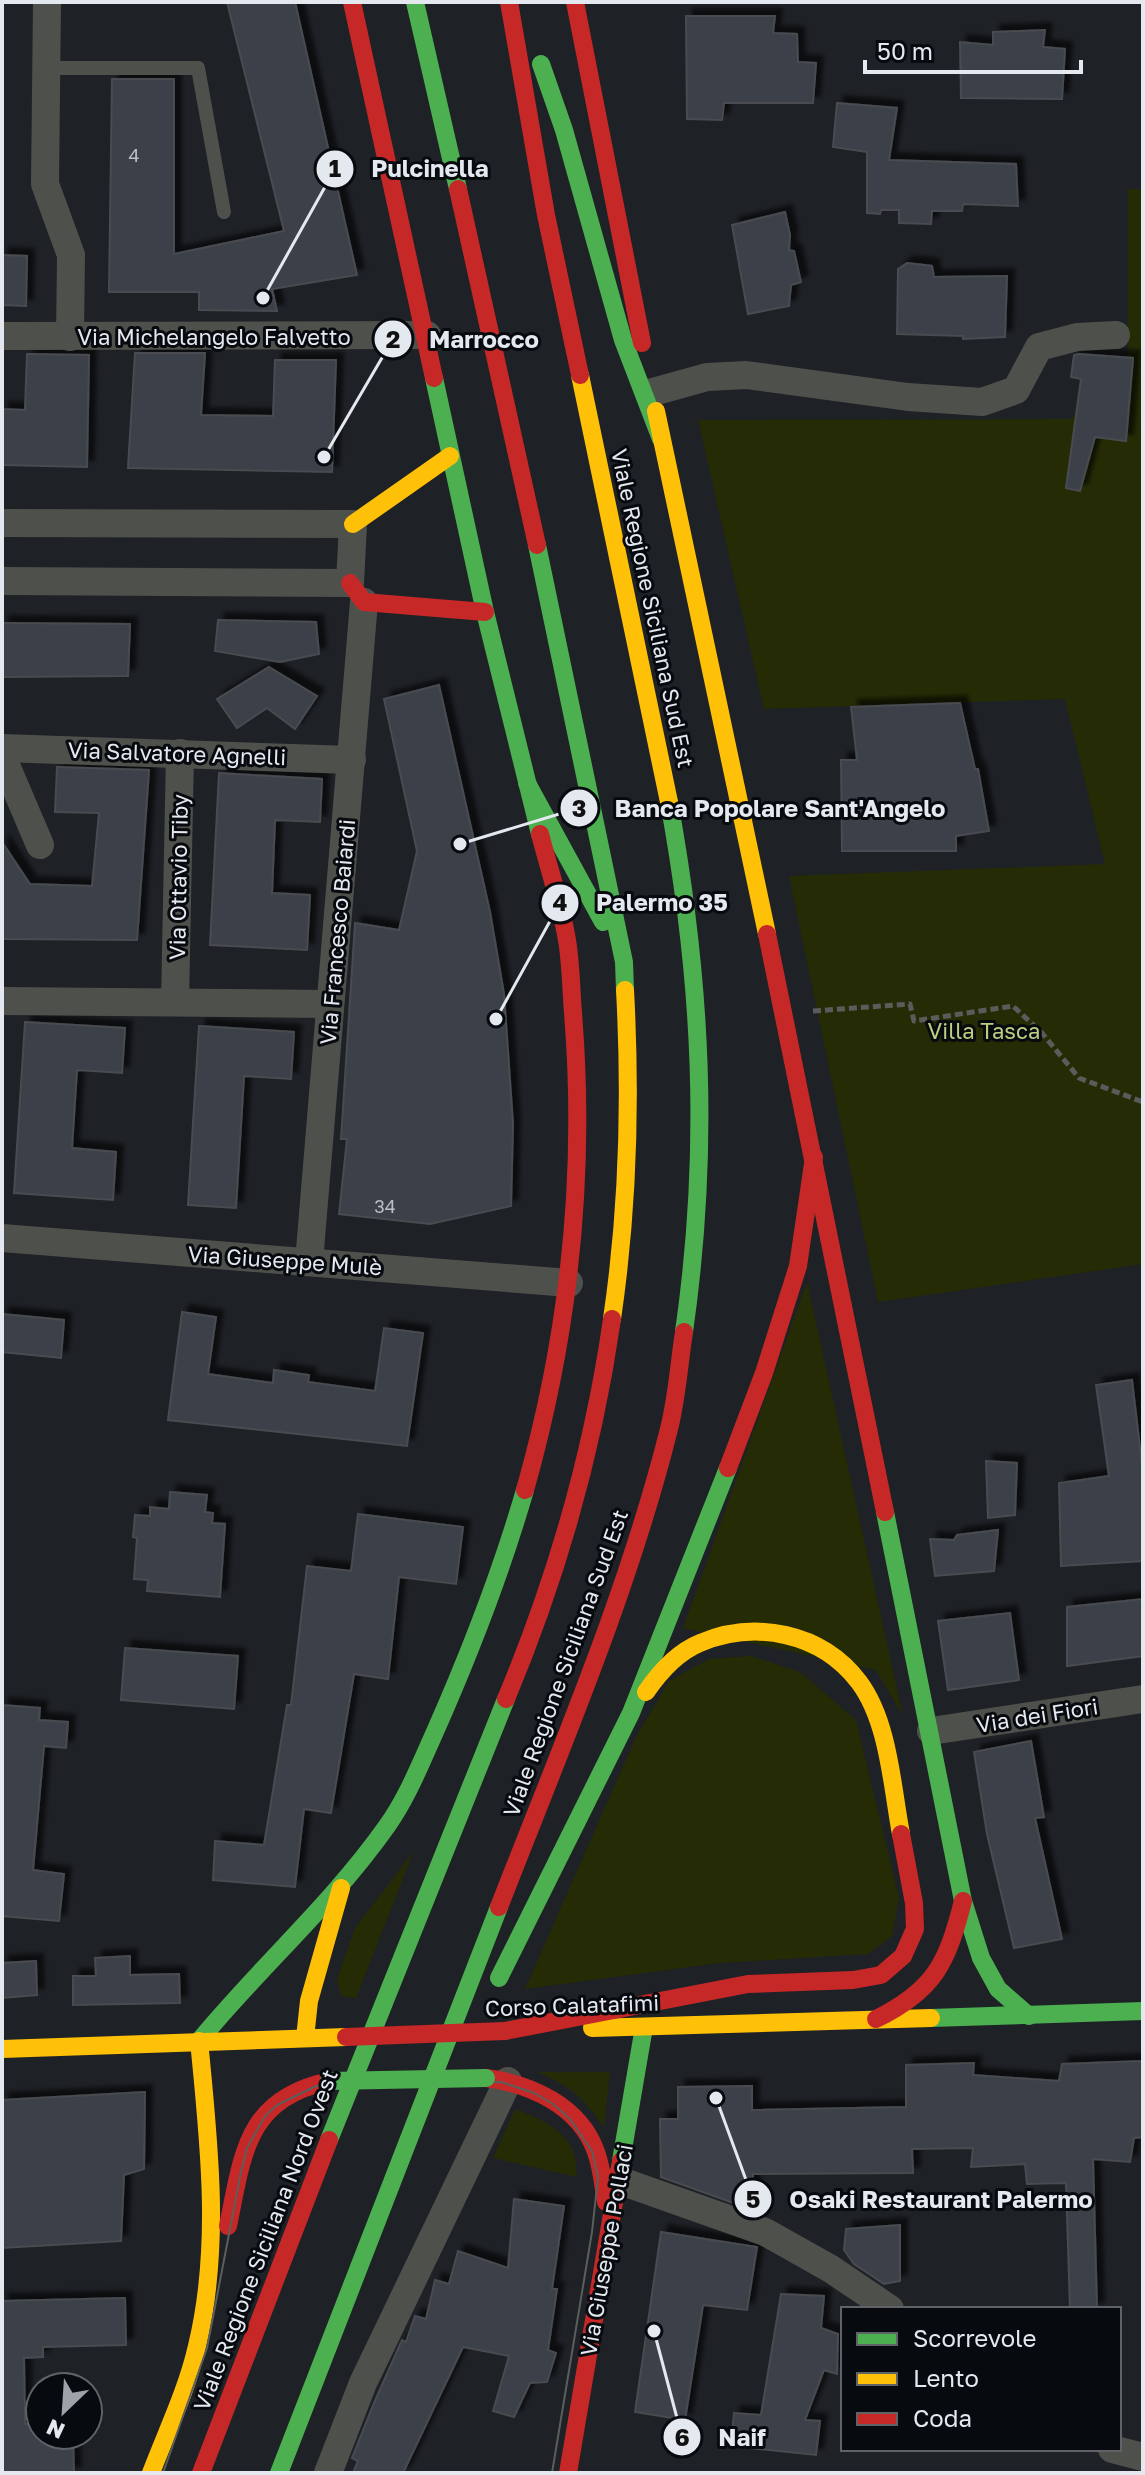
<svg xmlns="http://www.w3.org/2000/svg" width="1145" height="2475" font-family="'Golos Text',sans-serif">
<defs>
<filter id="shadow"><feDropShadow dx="7" dy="-7" stdDeviation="2" flood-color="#0009"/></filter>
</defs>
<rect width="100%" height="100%" fill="#1e2126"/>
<g fill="#252c05">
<polygon points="1128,189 1143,189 1143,1264 878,1302 789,876 1105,864 1065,699 764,709 698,420 1070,419 1128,380"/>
<polygon points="807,1282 903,1716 876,1670 683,1628"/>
<polygon points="751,1656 800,1672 856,1720 899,1898 892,1936 868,1954 719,1963 525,1989 636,1737 669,1681 709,1659"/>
<polygon points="414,1851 356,1998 341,1996 337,1979 355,1928"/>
<path d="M537,2072H610L604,2127C582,2097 571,2086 537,2072Z"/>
<path d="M515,2109C536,2117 564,2128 573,2151C576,2158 576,2169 577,2177L493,2158Z"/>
</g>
<g fill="#3a4149" stroke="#484b51" stroke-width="2" filter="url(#shadow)">
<polygon points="227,2 295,2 357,275 272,289 277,311 199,310 199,292 109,292 112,79 174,79 174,254 284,231"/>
<polygon points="686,16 775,16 773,33 797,34 798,62 816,63 813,103 724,103 722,120 687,119"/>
<polygon points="1045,30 1043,47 1065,49 1062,99 961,98 960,42 993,45 993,32"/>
<polygon points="837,103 897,108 889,160 1016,164 1018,206 963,204 962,211 932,211 931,224 899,223 899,210 881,210 880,214 867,213 867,152 833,147"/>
<polygon points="785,212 790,235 789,250 794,251 801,282 791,285 789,306 748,314 732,225"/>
<polygon points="2,255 27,256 26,306 2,305"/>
<polygon points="907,263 932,266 934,277 1007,276 1005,337 963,339 963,336 897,334 898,269"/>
<polygon points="135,353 205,353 201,415 273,416 275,360 336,360 332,472 128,468"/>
<polygon points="27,354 89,355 87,467 2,465 2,409 25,410"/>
<polygon points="1079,354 1133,358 1126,441 1095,437 1080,491 1066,488 1081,379 1071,377 1074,355"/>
<polygon points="218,620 316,622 319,654 280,662 215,651"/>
<polygon points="2,623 130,624 128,676 2,677"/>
<polygon points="269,667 317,696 295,729 267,708 237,728 217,699"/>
<polygon points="439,685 490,912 504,994 513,1124 511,1206 430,1224 339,1214 347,1139 341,1139 355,923 399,930 417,851 384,699"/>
<polygon points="960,703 975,769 978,769 989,831 956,836 956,851 842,851 841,760 857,760 851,707"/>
<polygon points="57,767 149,770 137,940 2,939 2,842 30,884 92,886 99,813 55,812"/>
<polygon points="219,773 322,779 320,822 275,820 272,893 310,895 307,950 210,945"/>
<polygon points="25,1022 125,1028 122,1073 77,1070 72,1148 116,1152 113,1200 14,1193"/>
<polygon points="199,1026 294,1032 291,1079 244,1076 236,1208 188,1205"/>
<polygon points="182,1312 216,1317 208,1374 273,1383 274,1370 309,1375 308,1382 375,1391 384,1328 423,1333 407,1446 168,1420"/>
<polygon points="2,1314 64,1320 61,1358 2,1352"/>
<polygon points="1132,1380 1143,1474 1143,1561 1061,1566 1059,1483 1109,1476 1096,1385"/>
<polygon points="986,1461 1017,1463 1015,1515 988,1518"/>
<polygon points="170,1492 207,1495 205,1512 213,1513 212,1523 225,1524 220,1597 147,1591 148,1580 134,1579 137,1538 133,1537 135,1515 150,1516 150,1507 169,1509"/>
<polygon points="358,1514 463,1527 456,1584 399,1577 388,1679 354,1674 331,1813 304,1809 295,1887 213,1880 215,1841 264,1845 287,1705 291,1705 307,1566 351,1571"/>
<polygon points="998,1530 994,1571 935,1576 930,1539 954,1540 957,1535"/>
<polygon points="1143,1599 1143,1656 1067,1666 1067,1607"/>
<polygon points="1010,1613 1019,1680 948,1690 938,1621"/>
<polygon points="125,1648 238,1656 234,1709 121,1700"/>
<polygon points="2,1705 40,1708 39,1720 68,1722 66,1748 44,1746 33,1870 64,1874 59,1921 2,1916"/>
<polygon points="1031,1741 1044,1817 1035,1818 1062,1939 1014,1948 987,1834 974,1752"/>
<polygon points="130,1956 130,1975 179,1974 180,2003 73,2005 73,1976 96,1976 95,1958"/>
<polygon points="36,1961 37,1995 2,1998 2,1963"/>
<polygon points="1143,2061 1143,2137 1134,2138 1130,2162 1093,2159 1097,2309 1070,2309 1066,2183 1027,2184 1025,2164 971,2167 973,2148 912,2149 913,2173 753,2174 753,2210 661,2177 660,2119 678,2119 678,2087 752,2086 752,2110 906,2107 906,2065 974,2063 973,2075 1059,2081 1062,2064"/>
<polygon points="145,2092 144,2169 124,2175 121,2241 2,2248 2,2100"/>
<polygon points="514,2199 564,2206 552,2289 557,2289 548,2350 556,2353 547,2382 530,2383 514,2417 493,2411 509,2356 463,2347 403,2473 353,2473 358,2461 352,2458 374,2403 402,2340 406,2342 415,2316 426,2319 435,2280 449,2284 458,2251 508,2268"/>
<polygon points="900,2225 900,2281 884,2284 854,2264 844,2250 846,2229"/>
<polygon points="661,2232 757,2247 747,2310 703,2305 685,2420 635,2412"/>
<polygon points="781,2294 824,2296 821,2328 838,2334 837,2374 824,2370 805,2420 820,2421 816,2455 731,2446 734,2413 761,2415"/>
<polygon points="125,2298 126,2345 43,2347 43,2357 24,2358 25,2424 40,2423 40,2435 73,2435 74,2473 2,2473 2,2301"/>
</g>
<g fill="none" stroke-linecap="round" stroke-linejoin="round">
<polyline stroke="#5a5c5b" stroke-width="5" stroke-dasharray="8 4" stroke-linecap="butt" points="813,1011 910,1004 914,1021 1013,1006 1042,1033 1079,1078 1143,1102"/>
<polyline stroke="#4e514b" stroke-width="14" points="46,68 198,68 224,212"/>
<g stroke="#4e514b" stroke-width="28">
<polyline points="47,2 45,184 71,255 70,337"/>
<polyline points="2,336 427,335"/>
<polyline points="653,392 707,377 746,375 908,397 982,402 1016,390 1039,347 1077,337 1116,335"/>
<polyline points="2,523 353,524 350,583 2,581"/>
<polyline points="2,748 352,760"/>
<polyline points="2,756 40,845"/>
<polyline points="2,1001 330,1004"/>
<polyline points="175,1002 180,753"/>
<polyline points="2,1238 569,1283"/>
<polyline points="309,1262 364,602"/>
<polyline points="931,1731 1143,1699"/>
<polyline points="618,2180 765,2232 831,2269 890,2309"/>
<polyline points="1112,2449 1143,2457"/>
<polyline points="328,2473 363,2383 508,2081"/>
</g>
<g stroke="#4caf50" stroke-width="18">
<polyline points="415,2 458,189"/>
<polyline points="541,64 564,130 623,340 661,439"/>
<polyline points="434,378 485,612 540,834"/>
<polyline points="537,545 624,962 625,990"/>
<polyline points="527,783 603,922"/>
<path d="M669,802C702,983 710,1149 684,1332"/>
<polyline points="885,1512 963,1901 981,1958 998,1989 1029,2016"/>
<polyline points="499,1978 631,1713 728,1468"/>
<polyline points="931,2018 1143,2011"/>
<path d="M199,2041C259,1968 332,1904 387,1826C407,1798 420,1765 434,1734C469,1655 501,1573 525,1490"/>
<polyline points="329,2140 506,1699"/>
<polyline points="621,2161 644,2027"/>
<polyline points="279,2473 499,1907"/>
</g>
<g stroke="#ffc107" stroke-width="18">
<polyline points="580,375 669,802"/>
<polyline points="656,411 767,934"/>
<polyline points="353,524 450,456"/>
<path d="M612,1319C628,1210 631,1100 625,990"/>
<path d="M646,1692C659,1673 678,1652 700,1643C755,1620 821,1632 859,1682C889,1722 892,1787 901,1834"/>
<polyline points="592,2028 931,2018"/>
<polyline points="305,2038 309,2001 341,1888"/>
<polyline points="2,2049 346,2037"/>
<path d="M151,2473C167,2431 187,2390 197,2346C221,2247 209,2142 199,2041"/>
</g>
<g stroke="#c62828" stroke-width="18">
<polyline points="352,2 434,378"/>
<polyline points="509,2 546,215 580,375"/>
<polyline points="575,2 642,343"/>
<polyline points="458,189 537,545"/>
<polyline points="350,583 364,602 485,612"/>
<polyline points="767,934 885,1512"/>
<polyline points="728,1468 764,1373 798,1266 814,1157"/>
<path d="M525,1490C569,1335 586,1174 573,1013C571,989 571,964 567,940C561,904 549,869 540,834"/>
<path d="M506,1699C558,1575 593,1452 612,1319"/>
<path d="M499,1907C560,1750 628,1593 669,1429C677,1398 679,1364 684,1332"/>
<path d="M876,2019C935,1990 947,1963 963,1901"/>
<polyline points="505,2031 748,1984 853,1980 881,1975 903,1956 915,1929 914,1903 901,1834"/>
<path d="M486,2078C531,2084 580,2106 596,2152C602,2168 603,2186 606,2202"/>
<path d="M228,2226C243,2153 246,2099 329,2081"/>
<polyline points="201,2473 329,2140"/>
<polyline points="568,2473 621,2161"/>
</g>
<polyline stroke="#5c5e5c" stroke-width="2" points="163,2473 207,2348 241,2172 247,2148 265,2116 277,2105 316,2086 501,2082 534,2093 553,2104 570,2119 592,2151 598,2177 592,2232 552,2473"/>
<polyline stroke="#4caf50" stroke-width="18" points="329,2081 486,2078"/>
<polyline stroke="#c62828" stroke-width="18" points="346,2037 505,2031"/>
</g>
<g text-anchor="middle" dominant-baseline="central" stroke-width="6" stroke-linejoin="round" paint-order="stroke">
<g font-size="18" fill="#babec6">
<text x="134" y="155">4</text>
<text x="385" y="1206">34</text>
</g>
<g font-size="22" fill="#e4e8ef" stroke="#070a0e">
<text x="214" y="336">Via Michelangelo Falvetto</text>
<text transform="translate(653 608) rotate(78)">Viale Regione Siciliana Sud Est</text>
<text transform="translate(177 753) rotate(2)">Via Salvatore Agnelli</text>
<text transform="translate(178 877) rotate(-89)">Via Ottavio Tiby</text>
<text transform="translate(337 932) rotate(-85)">Via Francesco Baiardi</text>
<text transform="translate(285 1260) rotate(4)">Via Giuseppe Mulè</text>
<text transform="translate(565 1663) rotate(-70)">Viale Regione Siciliana Sud Est</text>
<text transform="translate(1037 1715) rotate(-9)">Via dei Fiori</text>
<text transform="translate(572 2005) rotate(-2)">Corso Calatafimi</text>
<text transform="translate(265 2240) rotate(-69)">Viale Regione Siciliana Nord Ovest</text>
<text transform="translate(606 2250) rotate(-80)">Via Giuseppe Pollaci</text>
</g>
<g font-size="22" fill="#bdcf82" stroke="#070a0e">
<text x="984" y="1030">Villa Tasca</text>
</g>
</g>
<path fill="none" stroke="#e4e8ef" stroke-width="3" d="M263 298L335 169M324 457L393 339M460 844L579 808M496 1019L560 903M716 2098L753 2199M654 2331L682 2437"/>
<g fill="#e4e8ef" stroke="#070a0e" stroke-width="3">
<circle cx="263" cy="298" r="8"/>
<circle cx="324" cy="457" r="8"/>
<circle cx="460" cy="844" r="8"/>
<circle cx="496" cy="1019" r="8"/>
<circle cx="716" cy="2098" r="8"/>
<circle cx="654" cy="2331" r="8"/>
<circle cx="335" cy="169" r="20"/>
<circle cx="393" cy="339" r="20"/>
<circle cx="579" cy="808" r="20"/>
<circle cx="560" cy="903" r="20"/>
<circle cx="753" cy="2199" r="20"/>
<circle cx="682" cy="2437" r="20"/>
</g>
<g font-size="24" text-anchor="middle" font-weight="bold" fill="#111">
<text x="335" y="177">1</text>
<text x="393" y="348">2</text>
<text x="579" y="817">3</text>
<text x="560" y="911">4</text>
<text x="753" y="2208">5</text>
<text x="682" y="2446">6</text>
</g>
<g font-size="24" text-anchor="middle" font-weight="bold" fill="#e4e8ef" stroke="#070a0e" stroke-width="6" stroke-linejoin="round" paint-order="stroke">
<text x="430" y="177">Pulcinella</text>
<text x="484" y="348">Marrocco</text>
<text x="780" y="817">Banca Popolare Sant'Angelo</text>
<text x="662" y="911">Palermo 35</text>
<text x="941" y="2208">Osaki Restaurant Palermo</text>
<text x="742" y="2446">Naif</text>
</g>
<rect width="1145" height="2475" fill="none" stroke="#e4e8ef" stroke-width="8"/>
<rect x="841" y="2307" width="280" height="144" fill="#070a0e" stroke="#5f6368" stroke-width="2"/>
<rect x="857" y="2333" width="40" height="12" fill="#4caf50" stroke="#5f6368" stroke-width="2"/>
<text x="913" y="2347" font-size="24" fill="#e4e8ef">Scorrevole</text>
<rect x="857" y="2373" width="40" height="12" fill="#ffc107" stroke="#5f6368" stroke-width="2"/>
<text x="913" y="2387" font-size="24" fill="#e4e8ef">Lento</text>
<rect x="857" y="2413" width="40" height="12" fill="#c62828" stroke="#5f6368" stroke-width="2"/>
<text x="913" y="2427" font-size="24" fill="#e4e8ef">Coda</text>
<g transform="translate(64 2411) rotate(205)"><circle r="38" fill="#070a0e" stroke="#5f6368" stroke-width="2"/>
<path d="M0-6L14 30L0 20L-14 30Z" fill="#9fa2a9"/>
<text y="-12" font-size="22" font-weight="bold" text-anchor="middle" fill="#e4e8ef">N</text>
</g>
<path d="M865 60v12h216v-12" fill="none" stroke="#e4e8ef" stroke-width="4"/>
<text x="877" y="60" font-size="24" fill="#e4e8ef" stroke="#070a0e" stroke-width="6" paint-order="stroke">50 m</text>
</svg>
